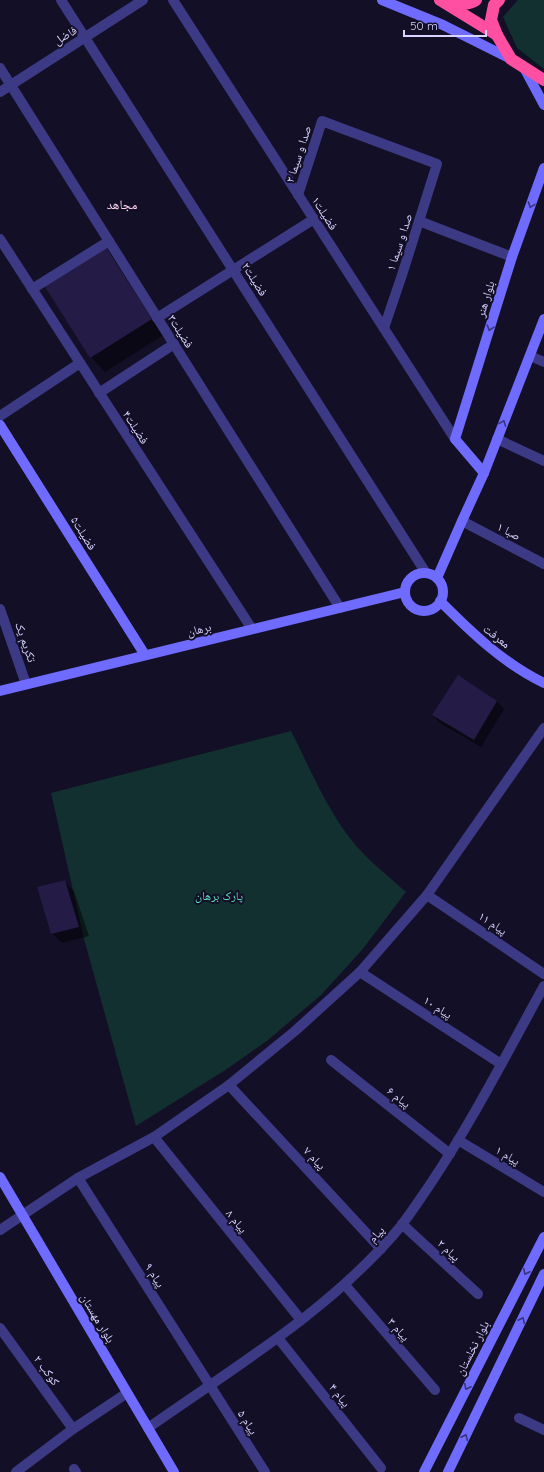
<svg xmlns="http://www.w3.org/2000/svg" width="544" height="1472" font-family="Quicksand,'Noto Naskh Arabic',sans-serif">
<rect width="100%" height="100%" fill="#130f26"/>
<g fill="#12302f">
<polygon points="518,0 544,0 544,69 517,48 503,17"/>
<path d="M291,731C311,770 332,822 363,853C376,867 392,879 406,892L362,950L321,995L268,1040L227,1069L136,1126L84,939L51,793Z"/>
</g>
<g fill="#0007">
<polygon points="104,246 118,260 165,334 105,372 91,357"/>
<polygon points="458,676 497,701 504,709 481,747 440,723 433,715"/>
<polygon points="64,881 74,891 89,936 62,943 52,933"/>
</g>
<g fill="#241b47">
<polygon points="104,244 152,319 90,358 42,282"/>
<polygon points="458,675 497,701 474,740 432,715"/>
<polygon points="65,880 79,927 51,934 37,887"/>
</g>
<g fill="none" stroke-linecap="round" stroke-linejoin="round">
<g stroke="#3d3a85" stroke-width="10">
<polyline points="61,0 426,573"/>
<polyline points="173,0 455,439"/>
<polyline points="0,68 340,608"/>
<polyline points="0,92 143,0"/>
<polyline points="298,195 322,121 437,164 402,275 384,328"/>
<polyline points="419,221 512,257"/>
<polyline points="0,239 252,629"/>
<polyline points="32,289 109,241"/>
<polyline points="157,318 314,219"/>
<polyline points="530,356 544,362"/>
<polyline points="99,393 174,344"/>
<polyline points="0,416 80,363"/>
<polyline points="497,439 544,461"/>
<polyline points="462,521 544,564"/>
<polyline points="0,609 26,684"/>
<polyline points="427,895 544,974"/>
<polyline points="360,972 501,1064"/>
<polyline points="331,1060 450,1154"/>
<polyline points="229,1085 381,1249"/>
<polyline points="154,1137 301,1320"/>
<polyline points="458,1140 544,1192"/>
<polyline points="78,1178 265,1472"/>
<polyline points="402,1224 478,1294"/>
<polyline points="0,1230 78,1178 154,1137 229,1085 295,1031 360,972 427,895 544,728"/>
<polyline points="345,1285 435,1390"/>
<polyline points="0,1328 73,1429"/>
<polyline points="278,1338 381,1468"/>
<polyline points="519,1418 544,1430"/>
<path d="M148,1428C236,1366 332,1309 401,1226C411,1213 420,1199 429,1186C472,1122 507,1053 544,986"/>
<polyline points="74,1469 76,1472"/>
<polyline points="16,1472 73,1429 127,1393"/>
</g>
<g stroke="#6f6bff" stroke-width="10">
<polyline points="382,0 443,25 511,59"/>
<polyline points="523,66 544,105"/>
<polyline points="0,425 145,655"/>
<polyline points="484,473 455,439 512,257 544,168"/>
<circle cx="424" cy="592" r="19"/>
<polyline points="437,578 462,521 484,473 544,319"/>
<path d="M440,601C471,632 504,664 544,683"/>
<polyline points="0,691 405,592"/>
<polyline points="0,1177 174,1472"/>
<polyline points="424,1472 544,1237"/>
<polyline points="448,1472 544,1274"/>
</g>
<g stroke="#ff4fa3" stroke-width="12">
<polyline points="440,0 497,35"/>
<path d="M450,0C460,3 467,6 476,0"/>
<polyline points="499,0 494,5 491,20 497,35 511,59 544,80"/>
</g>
</g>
<defs><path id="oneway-chevron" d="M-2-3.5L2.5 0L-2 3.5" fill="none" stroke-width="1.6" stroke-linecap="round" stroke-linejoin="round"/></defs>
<g stroke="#38347d">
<use href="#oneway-chevron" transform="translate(531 205) rotate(110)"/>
<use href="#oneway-chevron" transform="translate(490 328) rotate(107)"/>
<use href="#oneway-chevron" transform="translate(503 423) rotate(-69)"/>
<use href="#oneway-chevron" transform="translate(526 1272) rotate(117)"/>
<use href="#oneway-chevron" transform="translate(522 1320) rotate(-64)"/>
<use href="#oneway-chevron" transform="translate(467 1387) rotate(117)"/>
<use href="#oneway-chevron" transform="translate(465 1437) rotate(-64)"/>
</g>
<g text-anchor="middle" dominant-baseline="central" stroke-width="4" stroke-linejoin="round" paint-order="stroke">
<g font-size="12" fill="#d9d4ff" stroke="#130f26">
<text transform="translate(65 35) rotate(-31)">فاضل</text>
<text transform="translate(298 154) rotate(-72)">صدا و سیما ۲</text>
<text transform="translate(325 213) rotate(57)">فضیلت۱</text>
<text transform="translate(399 242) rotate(-72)">صدا و سیما ۱</text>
<text transform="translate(255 279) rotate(58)">فضیلت۲</text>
<text transform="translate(485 299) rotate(-73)">بلوار هنر</text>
<text transform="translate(181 331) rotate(58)">فضیلت۳</text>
<text transform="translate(136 427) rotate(57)">فضیلت۴</text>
<text transform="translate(509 531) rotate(28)">صبا ۱</text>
<text transform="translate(84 533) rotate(58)">فضیلت۵</text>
<text transform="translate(199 629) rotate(-14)">برهان</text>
<text transform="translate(497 636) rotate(38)">معرفت</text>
<text transform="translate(26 642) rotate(71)">تکریم یک</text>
<text transform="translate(493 923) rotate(34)">پیام ۱۱</text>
<text transform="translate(438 1007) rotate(33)">پیام ۱۰</text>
<text transform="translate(399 1097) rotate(38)">پیام ۶</text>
<text transform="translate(508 1155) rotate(31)">پیام ۱</text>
<text transform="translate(315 1158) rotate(47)">پیام ۷</text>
<text transform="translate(237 1221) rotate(51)">پیام ۸</text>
<text transform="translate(376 1234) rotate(-48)">پیام</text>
<text transform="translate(449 1250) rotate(43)">پیام ۲</text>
<text transform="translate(155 1275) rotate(58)">پیام ۹</text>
<text transform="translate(98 1318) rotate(59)">بلوار مهستان</text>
<text transform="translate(399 1329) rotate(49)">پیام ۳</text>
<text transform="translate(472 1348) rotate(-63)">بلوار نخلستان</text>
<text transform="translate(47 1370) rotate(54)">کوکب ۲</text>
<text transform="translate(340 1395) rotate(52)">پیام ۴</text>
<text transform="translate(248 1422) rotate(58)">پیام ۵</text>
</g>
<g font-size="12" fill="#5fe0c0" stroke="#130f26">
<text x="219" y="895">پارک برهان</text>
</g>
<g font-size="13" fill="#ffd6f0" stroke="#130f26">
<text x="122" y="204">مجاهد</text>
</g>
</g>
<path d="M404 30v6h82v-6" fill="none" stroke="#d9d4ff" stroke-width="2"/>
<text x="410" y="30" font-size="12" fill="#d9d4ff" stroke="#130f26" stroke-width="3" paint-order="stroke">50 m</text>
</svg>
